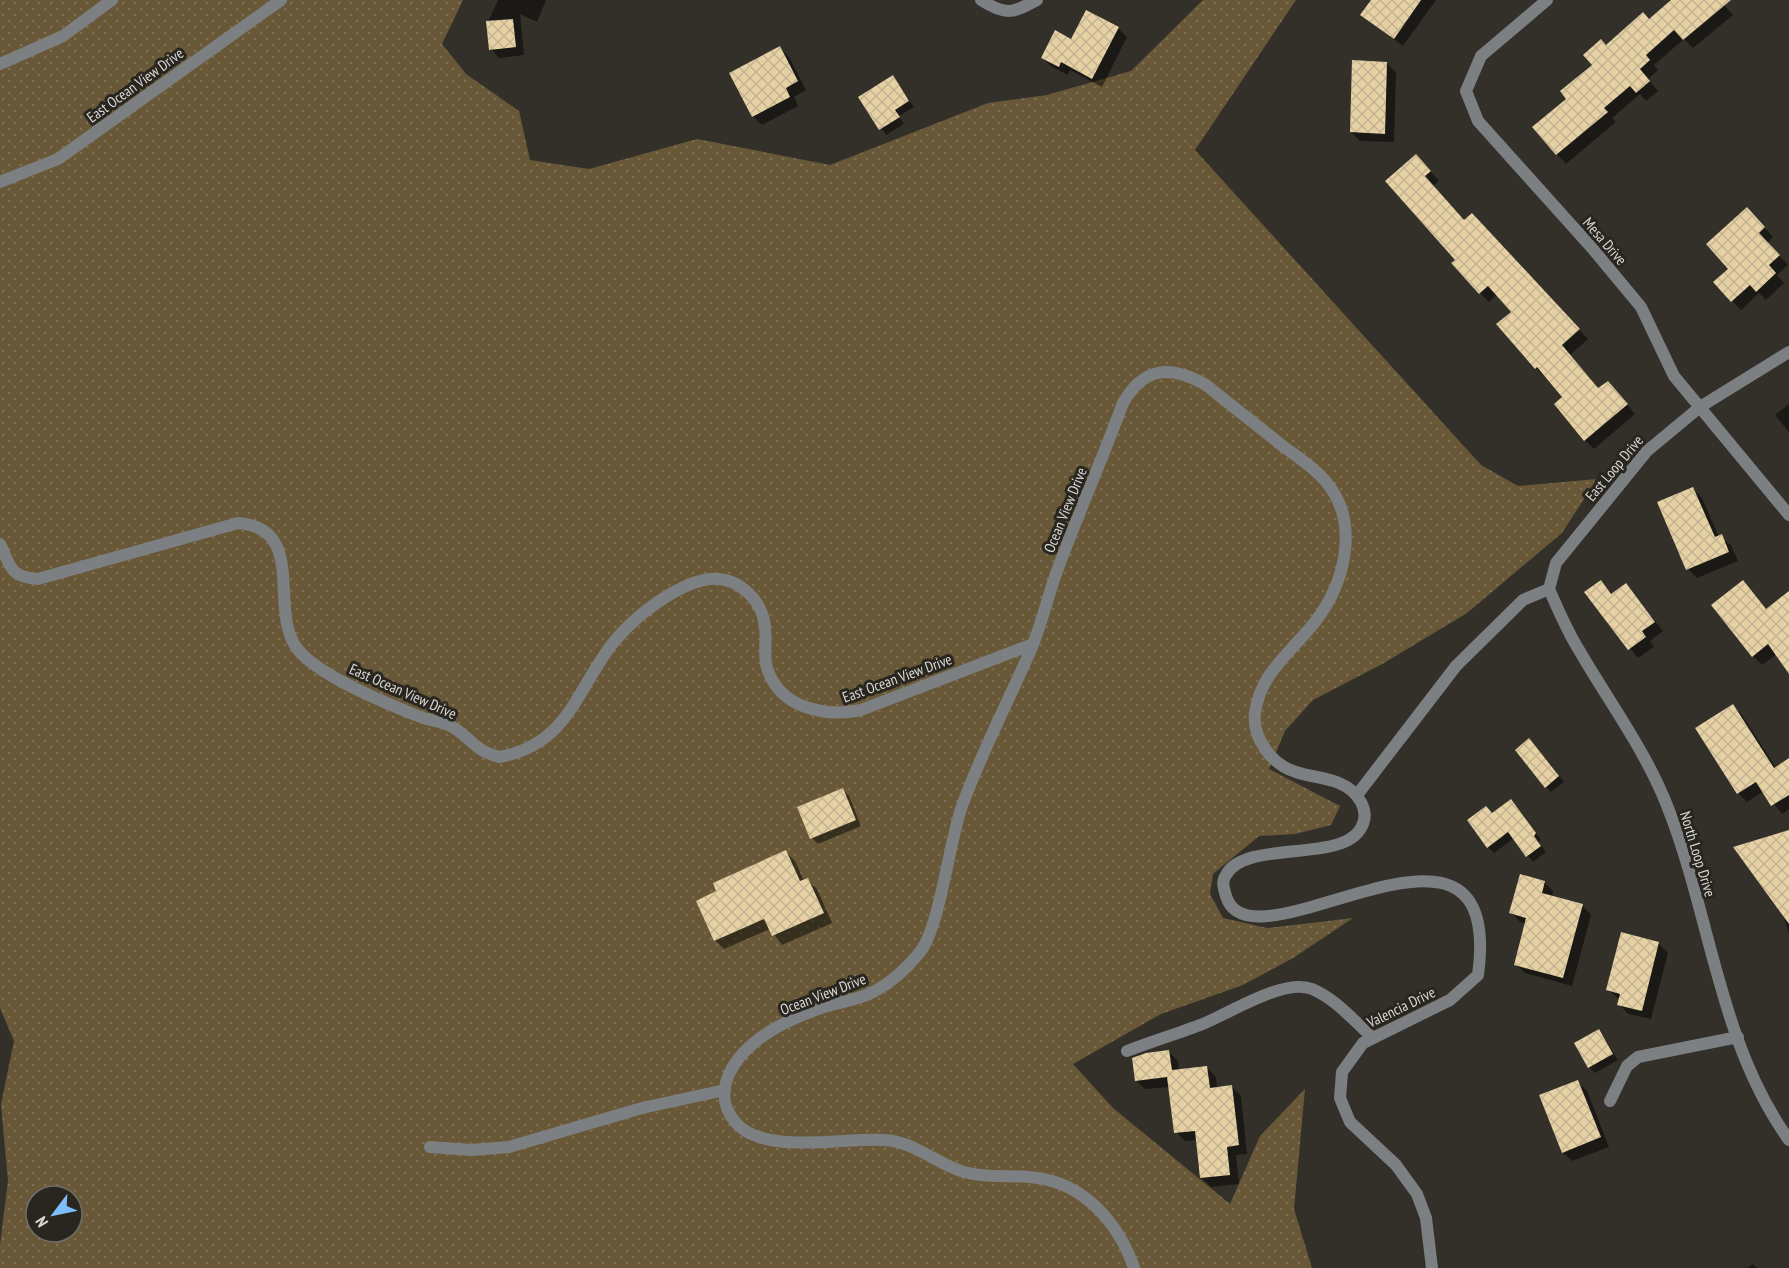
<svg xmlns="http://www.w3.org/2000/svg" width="1789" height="1268" font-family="'PT Sans Narrow',sans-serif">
<defs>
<pattern id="grass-dots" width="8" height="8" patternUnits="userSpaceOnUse" patternTransform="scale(1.5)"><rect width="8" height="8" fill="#685838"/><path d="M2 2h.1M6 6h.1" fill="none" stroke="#7d6f54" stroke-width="1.8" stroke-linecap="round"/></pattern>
<pattern id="building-cross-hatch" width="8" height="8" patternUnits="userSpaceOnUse" patternTransform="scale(1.5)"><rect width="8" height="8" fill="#e6d1a5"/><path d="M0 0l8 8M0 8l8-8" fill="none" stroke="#c5b491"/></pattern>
</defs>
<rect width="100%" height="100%" fill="#33302a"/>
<path fill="url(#grass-dots)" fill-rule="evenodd" d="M0,0H463L442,44L466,74L519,111L530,160L589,169L697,139L830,165L988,103L1047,95L1131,71L1203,0H1296L1195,150L1481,465L1518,486L1597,479L1562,533L1467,613L1384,663L1313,700L1285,731L1269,769L1340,806L1331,825L1295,834L1259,836L1213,874L1210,894L1223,918L1267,928L1353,918L1293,958L1243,985L1161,1014L1073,1064L1113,1108L1230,1204L1260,1136L1305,1089L1294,1209L1312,1268H0V1245L8,1181L1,1104L14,1041L0,1008ZM36,1196H72V1232H36Z"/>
<g fill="#0007">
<polygon points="498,0 546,0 537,22 520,14 524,55 499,58 491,49 488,22"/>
<polygon points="1373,0 1436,0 1403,46 1362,15"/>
<polygon points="1674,0 1720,0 1733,15 1693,48 1684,39 1654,65 1658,70 1648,79 1658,91 1646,101 1640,94 1612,118 1616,122 1566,164 1557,154 1569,99 1606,46 1649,21"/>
<polygon points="1118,28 1127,37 1102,87 1070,70 1068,75 1052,67 1042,58 1072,41"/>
<polygon points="780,48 789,57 806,90 794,97 798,106 762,125 753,116"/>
<polygon points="1387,63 1396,73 1394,142 1360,141 1351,132"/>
<polygon points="892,77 914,107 899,116 904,124 886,135 861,98"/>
<polygon points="1425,165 1439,181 1433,186 1465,222 1481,224 1588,339 1570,355 1599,390 1617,392 1635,414 1594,449 1585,440 1564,397 1536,368 1513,312 1497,294 1489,302 1480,293 1457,260 1387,181"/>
<polygon points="1756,218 1773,237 1767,243 1788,265 1777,275 1784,283 1766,300 1759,293 1741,310 1732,301 1730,269"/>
<polygon points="1789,404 1789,432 1775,415"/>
<polygon points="1693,489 1702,498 1719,537 1731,545 1738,561 1697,578 1688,569"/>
<polygon points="1601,582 1613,595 1626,585 1663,631 1650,641 1654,647 1638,658 1587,593"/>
<polygon points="1789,594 1789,671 1777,654 1762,665 1753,656 1767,610"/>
<polygon points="1733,706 1742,715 1776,768 1789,762 1789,809 1782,814 1764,791 1747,802 1738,793"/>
<polygon points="1529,740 1564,782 1551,792 1546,787"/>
<polygon points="843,790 849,796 861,826 818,844 812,838"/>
<polygon points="1517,807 1541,840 1538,842 1546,852 1533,862 1514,838 1494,853 1488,847 1493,815"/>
<polygon points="1789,833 1789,933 1782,912"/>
<polygon points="786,852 795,861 804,881 808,880 817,889 832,923 782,945 770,929 724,949 715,940 718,892"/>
<polygon points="1544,882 1553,891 1552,897 1582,905 1591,915 1572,986 1525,973 1515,964 1526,924 1520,922 1511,912"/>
<polygon points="1623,934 1659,944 1668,953 1651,1019 1628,1014 1619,1004 1620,1000 1608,990"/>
<polygon points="1599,1031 1618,1060 1595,1073 1589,1067"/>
<polygon points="1169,1052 1178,1061 1179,1071 1207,1068 1216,1077 1217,1088 1231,1086 1241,1096 1247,1154 1236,1155 1239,1184 1211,1187 1202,1178 1197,1140 1185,1141 1176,1132 1169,1087 1145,1089 1136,1080"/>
<polygon points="1578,1082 1587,1091 1609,1147 1572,1161 1563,1152"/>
<polygon points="1753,1264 1757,1268 1747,1268"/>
</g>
<g fill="url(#building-cross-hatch)">
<polygon points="1371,0 1421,0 1394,39 1360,15"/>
<polygon points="1671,0 1731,0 1683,40 1674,30 1646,55 1650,60 1640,69 1650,81 1636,93 1630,86 1604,108 1608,112 1556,155 1532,127 1566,99 1560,91 1592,65 1583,55 1601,39 1606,45 1643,12 1649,19"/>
<polygon points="1086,10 1119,27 1092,79 1061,62 1059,67 1041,58 1055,30 1071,39"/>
<polygon points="513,19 516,47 489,50 486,21"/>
<polygon points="780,46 798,81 786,88 790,97 752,117 729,73"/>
<polygon points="1352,60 1387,62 1385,134 1350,132"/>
<polygon points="893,75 909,101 895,110 900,117 879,130 858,97"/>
<polygon points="1416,154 1431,171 1425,176 1464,220 1472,213 1580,329 1562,345 1598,388 1608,381 1628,404 1584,441 1554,404 1562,397 1537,367 1535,369 1496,324 1511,312 1488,286 1479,294 1451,263 1455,260 1385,181"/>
<polygon points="1747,207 1765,227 1759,233 1780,255 1769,265 1776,273 1756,292 1750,285 1731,302 1713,282 1728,269 1706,244"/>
<polygon points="1693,487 1715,537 1722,534 1729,552 1686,570 1657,502"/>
<polygon points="1601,580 1611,594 1626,583 1655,622 1642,631 1646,637 1628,650 1584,592"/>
<polygon points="1743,580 1766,609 1789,591 1789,674 1768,644 1752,657 1711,605"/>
<polygon points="1733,704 1774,768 1789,758 1789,795 1771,806 1756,782 1737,794 1695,728"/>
<polygon points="1529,738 1559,776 1545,788 1515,750"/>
<polygon points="843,788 856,820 810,839 797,807"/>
<polygon points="1511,799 1536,833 1534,836 1541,846 1526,857 1508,832 1487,848 1467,820 1486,806 1492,813"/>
<polygon points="1789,830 1789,924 1733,847"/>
<polygon points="786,850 800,881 808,878 824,913 772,936 764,919 714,941 696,901 716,891 713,883"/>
<polygon points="1520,874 1545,881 1542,893 1583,904 1563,978 1514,965 1526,918 1509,913"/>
<polygon points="1621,932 1659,942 1642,1011 1617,1005 1620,994 1606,990"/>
<polygon points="1599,1029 1613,1054 1588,1068 1574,1043"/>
<polygon points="1169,1050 1172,1070 1207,1066 1210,1088 1232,1085 1239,1145 1227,1147 1230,1175 1200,1178 1195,1131 1174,1133 1167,1077 1135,1081 1132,1058 1146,1053"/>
<polygon points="1578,1080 1601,1137 1562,1153 1539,1095"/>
</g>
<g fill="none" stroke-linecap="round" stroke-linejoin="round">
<g stroke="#7d8083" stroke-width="12">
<path d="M1127,1051C1153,1041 1180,1033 1205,1023C1231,1012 1285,978 1312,989C1336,999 1354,1021 1373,1038"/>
<polyline points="1610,1101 1627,1066 1638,1057 1738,1037"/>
<polyline points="430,1147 471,1150 509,1147 642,1108 725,1090"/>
</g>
<g stroke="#7d8083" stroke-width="12">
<path d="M981,0C1006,16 1013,13 1037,0"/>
<polyline points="1547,0 1481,56 1466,91 1478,121 1592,248 1641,307 1674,376 1789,515"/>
<polyline points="0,64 63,36 112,0"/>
<polyline points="0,182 58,159 281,0"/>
<path d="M0,544C11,566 9,577 38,579L238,523C307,528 269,608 296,647C315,675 390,705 423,718C433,721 446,722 454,728C473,740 474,750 499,757C568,745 576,690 613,643C630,622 650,606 672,593C683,587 698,580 710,579C739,577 763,600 765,628C767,642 763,654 767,668C780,709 826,717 861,710L1033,644"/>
<polyline points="1357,795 1456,666 1523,600 1549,589 1556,563 1647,451 1700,407 1789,352"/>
<path d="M1134,1268C1119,1224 1085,1184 1037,1178C1012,1174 989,1179 964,1172C937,1164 913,1141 884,1140C844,1137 766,1156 736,1123C723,1108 721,1093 729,1074C746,1037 792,1017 830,1005C846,1001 861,999 875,991C892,982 908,967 920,952C940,927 949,842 962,806C982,751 1009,700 1032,647C1042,622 1048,596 1057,571C1078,514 1102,460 1123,403C1144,366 1171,365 1206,385C1232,406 1258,426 1284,447C1299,458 1316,469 1327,483C1360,524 1345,583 1315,622C1292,651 1260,673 1255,713C1252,738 1272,765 1296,772C1310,777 1325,777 1339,783C1358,791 1373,812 1359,831C1337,862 1244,840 1226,875C1221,882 1224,888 1226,896C1251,979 1506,769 1478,975L1450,1000L1363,1043L1342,1072L1340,1098L1350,1122L1396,1165L1417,1194L1426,1218L1432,1268"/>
</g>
<path stroke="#7d8083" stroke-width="12" d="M1549,589C1558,609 1567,631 1579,650C1609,702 1646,751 1668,808C1711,917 1719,1043 1789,1140"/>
</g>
<g text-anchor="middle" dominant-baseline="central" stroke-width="6" stroke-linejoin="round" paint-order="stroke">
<g font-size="15" fill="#dcdad6" stroke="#292620">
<text transform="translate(135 85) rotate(-36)">East Ocean View Drive</text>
<text transform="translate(1605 241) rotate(49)">Mesa Drive</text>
<text transform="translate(1614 468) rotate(-50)">East Loop Drive</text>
<text transform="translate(1065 510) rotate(-68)">Ocean View Drive</text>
<text transform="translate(897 678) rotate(-20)">East Ocean View Drive</text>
<text transform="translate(403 691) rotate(24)">East Ocean View Drive</text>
<text transform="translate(1698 854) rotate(73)">North Loop Drive</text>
<text transform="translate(823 994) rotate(-21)">Ocean View Drive</text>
<text transform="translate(1401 1007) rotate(-26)">Valencia Drive</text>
</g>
</g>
<g transform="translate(54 1214) rotate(238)"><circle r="28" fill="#292620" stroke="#716e69" stroke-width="1.5"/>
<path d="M0-4.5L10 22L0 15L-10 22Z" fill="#7dbef9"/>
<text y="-9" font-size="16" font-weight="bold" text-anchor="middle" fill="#dcdad6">N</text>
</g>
</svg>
